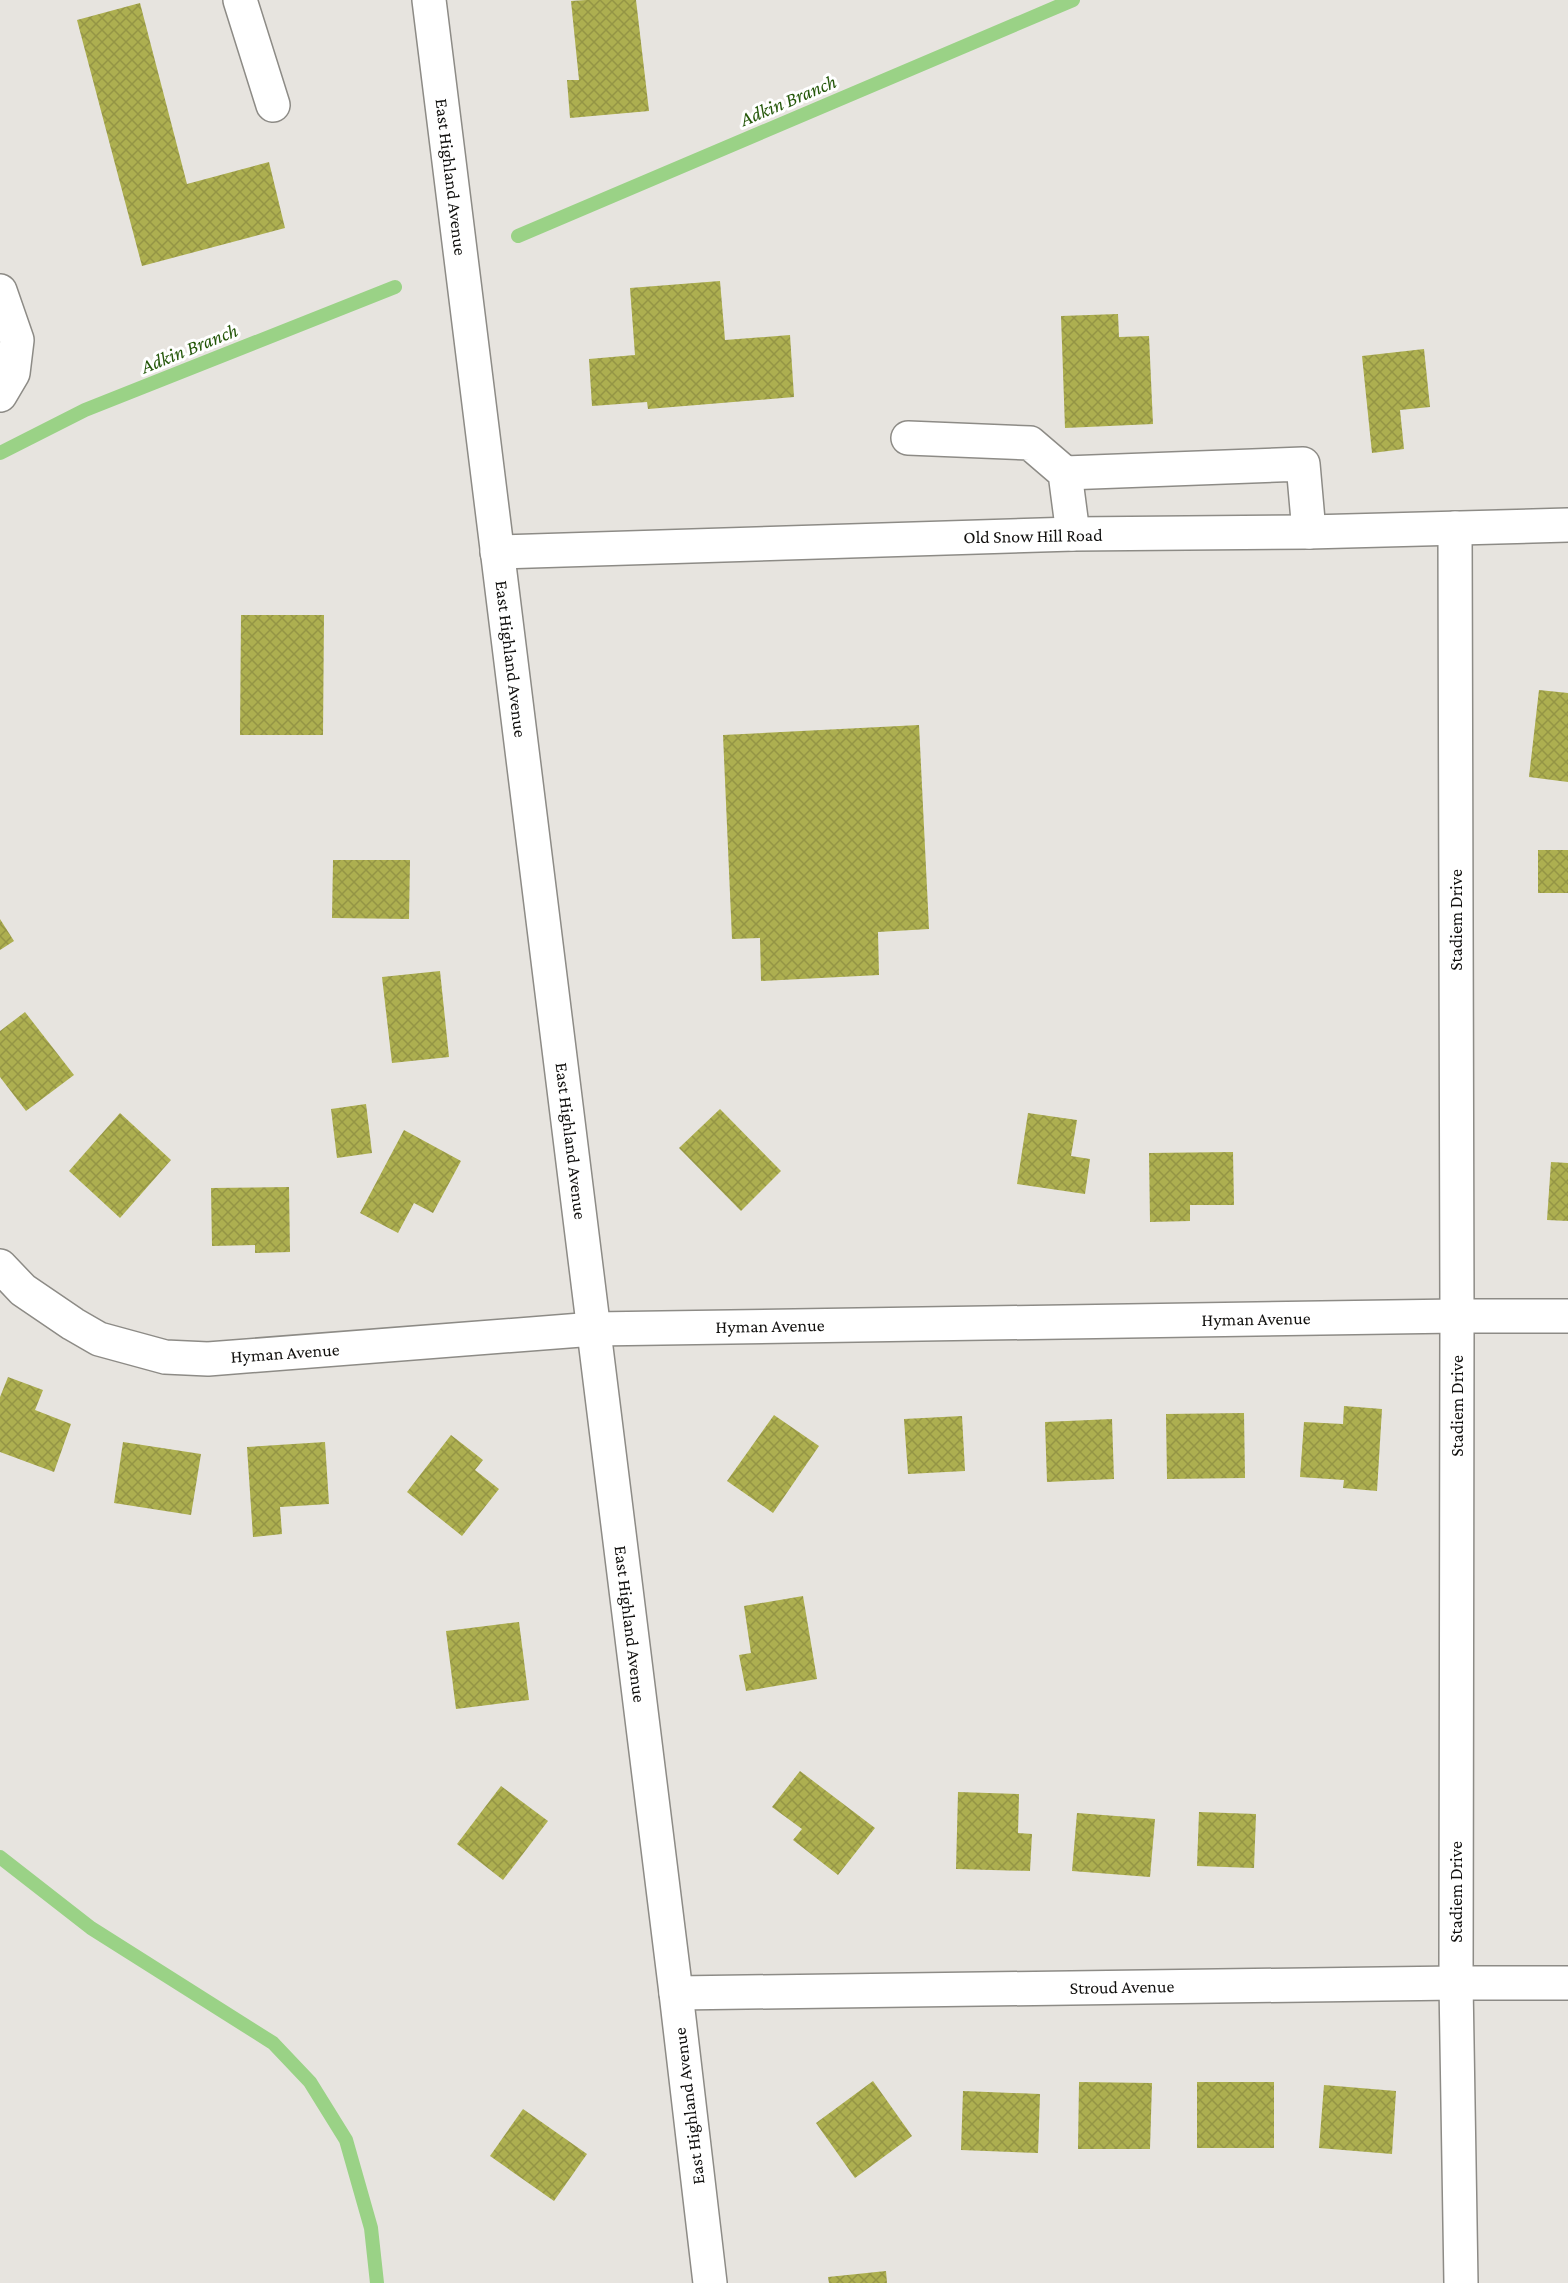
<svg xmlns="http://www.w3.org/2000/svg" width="1568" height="2283" font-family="'Crimson Pro',serif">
<defs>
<pattern id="building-cross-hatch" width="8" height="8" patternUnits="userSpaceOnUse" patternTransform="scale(1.5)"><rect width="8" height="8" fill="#adaf50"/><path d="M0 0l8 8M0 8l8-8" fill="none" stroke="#949545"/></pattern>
</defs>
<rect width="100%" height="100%" fill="#e7e4df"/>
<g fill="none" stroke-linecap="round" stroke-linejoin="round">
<g stroke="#9ad286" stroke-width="14">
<polyline points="518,236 1073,0"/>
<polyline points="0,453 85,410 395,287"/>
<polyline points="0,1857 91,1928 273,2043 310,2082 346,2140 371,2228 377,2283"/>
</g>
</g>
<g fill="url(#building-cross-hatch)">
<polygon points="586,0 636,0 649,111 570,118 567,80 579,80 571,1"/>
<polygon points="140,3 187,184 269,162 285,228 142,266 77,20"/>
<polygon points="720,281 725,340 790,335 794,397 648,409 647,402 592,406 589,359 635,355 630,288"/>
<polygon points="1118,314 1119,337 1149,336 1153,424 1065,428 1061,316"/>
<polygon points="1424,349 1430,407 1400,410 1404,449 1372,453 1362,356"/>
<polygon points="241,615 324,615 323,735 240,735"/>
<polygon points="1539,690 1568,693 1568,782 1529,777"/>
<polygon points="919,725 929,929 878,932 879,975 761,981 760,938 732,939 723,735"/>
<rect x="1538" y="850" width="30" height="43"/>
<polygon points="333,860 410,860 409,919 332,918"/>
<polygon points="0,919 14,941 0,950"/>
<polygon points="440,971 449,1057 392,1063 382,977"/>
<polygon points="25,1012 74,1075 26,1111 0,1077 0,1031"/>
<polygon points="366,1104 372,1153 337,1158 331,1109"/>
<polygon points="720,1109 781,1171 741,1211 679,1148"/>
<polygon points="120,1113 171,1160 120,1218 69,1171"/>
<polygon points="1028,1113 1077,1120 1071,1156 1090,1159 1085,1194 1017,1184"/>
<polygon points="404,1130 461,1161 433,1213 414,1203 398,1233 360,1213"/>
<polygon points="1233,1152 1234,1205 1190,1205 1190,1221 1150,1222 1149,1153"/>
<polygon points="1551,1162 1568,1163 1568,1221 1547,1220"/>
<polygon points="289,1187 290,1252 255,1253 255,1245 212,1246 211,1188"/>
<polygon points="8,1377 43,1390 35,1410 71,1424 54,1472 0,1452 0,1397"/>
<polygon points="1344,1406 1382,1409 1377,1491 1343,1488 1344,1480 1300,1477 1304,1422 1343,1424"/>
<polygon points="1244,1413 1245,1478 1167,1479 1166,1414"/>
<polygon points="774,1415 819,1446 773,1513 727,1481"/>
<polygon points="962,1416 965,1471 908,1474 904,1419"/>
<polygon points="1112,1419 1114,1479 1047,1482 1045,1422"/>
<polygon points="451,1435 483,1460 475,1470 499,1489 462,1536 407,1492"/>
<polygon points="123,1442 201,1454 191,1515 114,1503"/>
<polygon points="325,1442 329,1504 280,1507 282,1534 253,1537 247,1447"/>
<polygon points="803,1596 817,1679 746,1691 739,1655 751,1653 744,1606"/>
<polygon points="519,1622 529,1700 456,1709 446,1631"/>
<polygon points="800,1771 875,1828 838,1875 793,1840 802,1829 772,1807"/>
<polygon points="501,1786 548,1821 503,1880 457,1844"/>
<polygon points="958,1792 1019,1794 1018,1833 1032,1834 1030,1871 956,1869"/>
<polygon points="1199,1812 1256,1814 1254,1868 1197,1866"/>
<polygon points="1077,1813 1155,1819 1150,1877 1072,1871"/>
<polygon points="873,2081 912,2136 855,2178 816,2123"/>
<polygon points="1079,2082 1152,2083 1150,2149 1078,2149"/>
<rect x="1197" y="2082" width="77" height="66"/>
<polygon points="1324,2085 1396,2091 1392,2154 1319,2148"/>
<polygon points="963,2091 1040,2094 1038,2153 961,2150"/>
<polygon points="523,2109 587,2154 554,2201 490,2156"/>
<polygon points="886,2271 887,2283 829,2283 828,2277"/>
</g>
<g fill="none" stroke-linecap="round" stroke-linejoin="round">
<g stroke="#8d8b86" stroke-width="36">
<g id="minor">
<polyline points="240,0 273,105"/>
<polyline points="429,0 676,1993 710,2283"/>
<polyline points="0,291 17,340 13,373 0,395"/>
<polyline points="908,438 1030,443 1065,473 1073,534"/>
<polyline points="1065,473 1303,464 1309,532"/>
<polyline points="1455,528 1457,1316 1456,1983 1461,2283"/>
<polyline points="497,552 1073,534 1309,532 1568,525"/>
<polyline points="0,1266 23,1290 73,1324 99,1339 165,1357 208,1359 594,1329 1457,1316 1568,1316"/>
<polyline points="676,1993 1456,1983 1568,1983"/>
</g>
</g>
<use href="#minor" stroke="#fff" stroke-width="33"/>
</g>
<g text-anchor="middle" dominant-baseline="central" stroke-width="6" stroke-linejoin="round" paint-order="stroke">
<g font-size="18" fill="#100f0d" stroke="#fff">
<text transform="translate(451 177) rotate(83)">East Highland Avenue</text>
<text transform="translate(1033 536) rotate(-1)">Old Snow Hill Road</text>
<text transform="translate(511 659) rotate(83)">East Highland Avenue</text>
<text transform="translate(1456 920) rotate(-90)">Stadiem Drive</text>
<text transform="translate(571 1141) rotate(83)">East Highland Avenue</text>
<text transform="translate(1256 1319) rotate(-1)">Hyman Avenue</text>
<text transform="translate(770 1326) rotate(-1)">Hyman Avenue</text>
<text transform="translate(285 1353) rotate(-4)">Hyman Avenue</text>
<text transform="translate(1457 1406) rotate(-90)">Stadiem Drive</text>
<text transform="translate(630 1624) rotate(83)">East Highland Avenue</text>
<text transform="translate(1456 1892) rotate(-90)">Stadiem Drive</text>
<text transform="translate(1122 1987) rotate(-1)">Stroud Avenue</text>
<text transform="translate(689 2106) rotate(-97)">East Highland Avenue</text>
</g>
<g font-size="20" font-style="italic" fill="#245709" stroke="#fff">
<text transform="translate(788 100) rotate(-23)">Adkin Branch</text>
<text transform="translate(189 348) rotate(-22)">Adkin Branch</text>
</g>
</g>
</svg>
